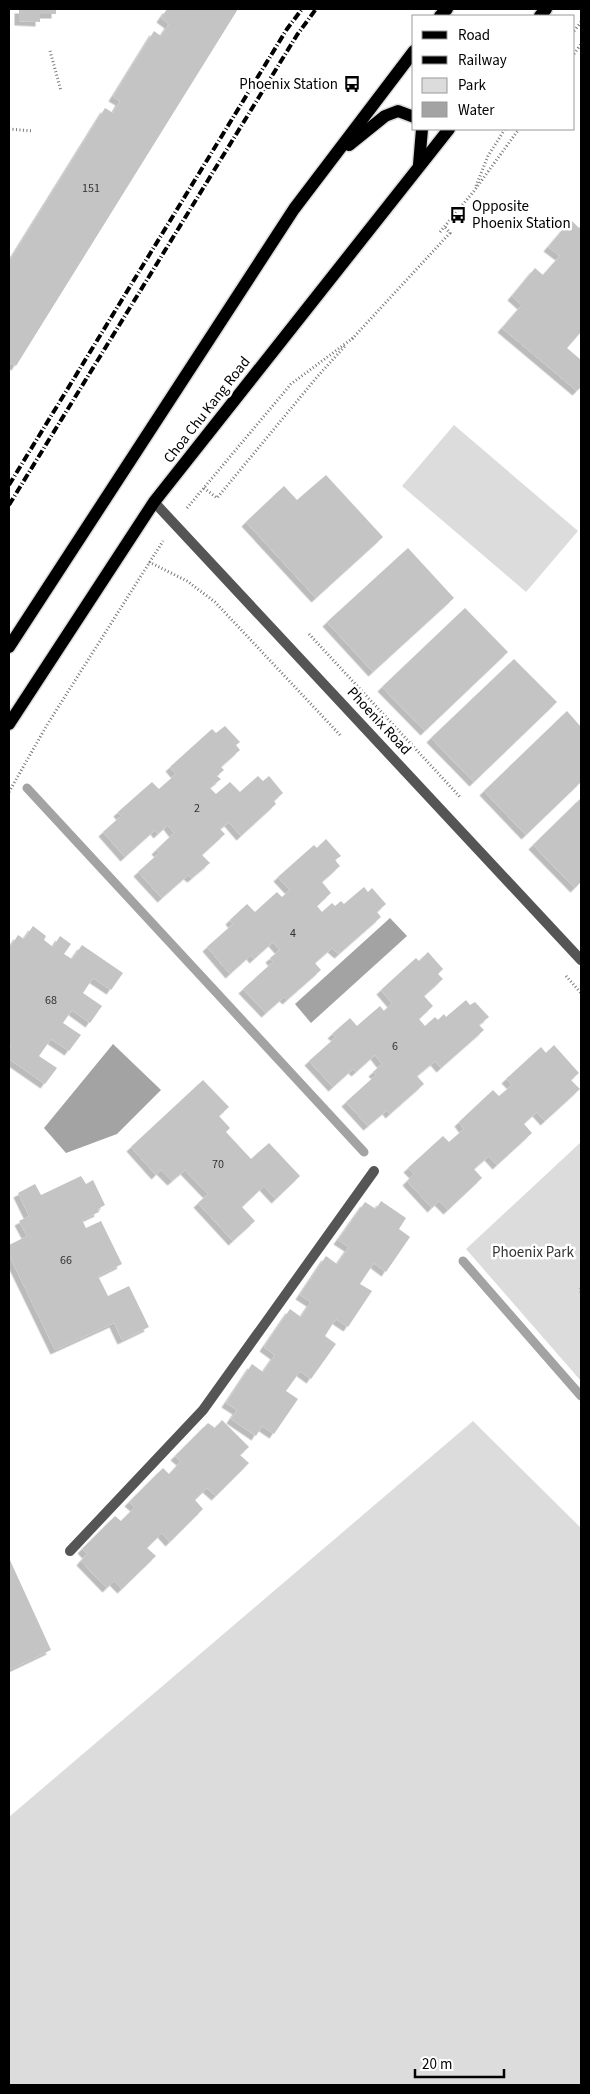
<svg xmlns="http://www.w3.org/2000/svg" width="590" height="2094" font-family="'Source Sans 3',sans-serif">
<defs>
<filter id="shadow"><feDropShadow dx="-4.5" dy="4.5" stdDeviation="0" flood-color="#0004"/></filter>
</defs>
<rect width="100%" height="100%" fill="#fff"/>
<g fill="#dcdcdc">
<polygon points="454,425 578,531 526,592 402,486"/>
<polygon points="581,1142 581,1381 466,1249"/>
<polygon points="473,1421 581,1528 581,2085 9,2085 9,1817"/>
</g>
<g fill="#a3a3a3">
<polygon points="390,918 407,936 311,1023 295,1004"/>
<polygon points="113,1044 161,1090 117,1134 66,1153 44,1128"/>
</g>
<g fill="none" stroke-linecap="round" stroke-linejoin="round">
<g stroke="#a3a3a3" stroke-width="9">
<polyline points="27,788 364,1152"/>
<polyline points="463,1261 581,1396"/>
</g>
</g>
<g fill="#c4c4c4" filter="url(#shadow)">
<polygon points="19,9 56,9 56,14 40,14 40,22 19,21"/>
<polygon points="167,9 238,9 16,366 11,363 9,366 9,262 105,108 113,113 120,101 113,97 154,31 161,36 169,24 161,18"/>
<polygon points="571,220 579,228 581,225 581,332 567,348 581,360 581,387 577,391 502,328 522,305 512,296 535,268 543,275 560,256 548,247"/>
<polygon points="326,475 383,537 316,598 246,522 284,486 297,500"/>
<polygon points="408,548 454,598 373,672 327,622"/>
<polygon points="465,608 508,652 425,731 382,687"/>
<polygon points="514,659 557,702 474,782 431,738"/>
<polygon points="567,711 581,727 581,782 526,835 484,791"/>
<polygon points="225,726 240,742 236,745 240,750 221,767 224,770 217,776 221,779 210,788 216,794 230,782 240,792 258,776 263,781 269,776 283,793 274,801 276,804 241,836 229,822 220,829 225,834 202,855 210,863 192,878 188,875 162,898 138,872 159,853 156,850 174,833 168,825 158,834 155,830 125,857 103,832 121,816 118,812 152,782 159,789 176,774 170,767 212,729 216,733"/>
<polygon points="581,798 581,882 575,888 533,845"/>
<polygon points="326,839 341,856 335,860 340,866 322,882 331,893 317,906 322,912 332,903 335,906 341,901 344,904 364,887 368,892 372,888 386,904 377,912 381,917 339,954 332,948 315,963 321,970 287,1000 284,997 266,1013 243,989 273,962 270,958 280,950 273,942 254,959 251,955 230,974 207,947 233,924 230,920 247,904 255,912 277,892 282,897 290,890 278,877 314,845 317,848"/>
<polygon points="33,926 46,936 44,940 53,947 60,936 71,944 64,954 72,959 82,945 123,973 111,990 93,978 83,993 102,1006 90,1023 72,1010 63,1023 81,1035 69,1051 51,1039 39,1056 57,1068 45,1084 9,1059 9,1050 11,1047 9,1045 9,949 18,935 24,939"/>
<polygon points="428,952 443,969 438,974 443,979 424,996 433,1006 419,1019 425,1026 435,1017 438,1020 444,1014 446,1017 466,1000 470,1005 475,1002 489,1017 479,1025 484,1030 441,1068 435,1061 417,1076 424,1084 390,1114 387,1110 368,1126 346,1102 376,1075 373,1072 382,1064 375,1055 356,1072 353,1069 333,1087 309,1061 336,1037 332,1034 350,1018 357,1026 380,1006 384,1011 392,1003 381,990 416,958 419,961"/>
<polygon points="554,1045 579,1073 571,1080 580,1089 545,1121 537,1112 530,1118 524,1124 532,1133 497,1165 489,1156 474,1169 482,1178 448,1210 439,1201 432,1208 407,1181 414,1174 408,1168 443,1136 449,1142 464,1129 459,1122 493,1090 499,1096 512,1085 506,1079 541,1047 546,1053"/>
<polygon points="203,1080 229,1107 219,1116 230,1128 226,1132 251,1159 269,1143 300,1176 276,1199 264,1186 242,1207 255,1221 233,1241 198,1203 208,1194 185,1170 172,1181 161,1170 156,1175 131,1147"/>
<polygon points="81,1176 86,1184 93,1180 105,1205 98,1209 99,1212 82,1220 86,1228 101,1221 122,1264 98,1276 108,1296 129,1286 149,1327 122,1340 114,1323 55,1350 9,1255 9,1245 27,1236 19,1221 29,1216 18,1193 35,1184 41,1195"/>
<polygon points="381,1201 406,1218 399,1229 410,1237 386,1272 374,1263 360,1284 372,1291 348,1327 336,1319 332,1325 325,1336 336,1344 311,1379 300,1371 294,1380 286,1391 298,1399 274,1434 262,1426 256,1436 231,1419 237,1410 226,1403 252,1364 263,1372 275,1355 264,1347 290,1309 301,1317 311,1302 300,1295 326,1256 337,1264 349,1247 338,1240 365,1202 376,1209"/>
<polygon points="222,1420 249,1447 240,1455 249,1463 216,1496 207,1488 195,1500 203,1509 170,1542 162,1533 147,1548 156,1556 122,1589 114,1581 107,1588 81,1561 87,1554 82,1549 115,1516 121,1521 135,1507 129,1502 163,1468 169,1474 175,1468 181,1461 175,1456 208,1423 215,1428"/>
<polygon points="9,1558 51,1650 9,1670"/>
</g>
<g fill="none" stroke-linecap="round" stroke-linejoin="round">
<g stroke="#dbdbdb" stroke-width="15">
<g id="primary">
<polyline points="440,16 447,9"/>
<polyline points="540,16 546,9"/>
<polyline points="349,145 385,116 398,111 414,117"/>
<polyline points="419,165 422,129"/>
<polyline points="9,647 294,209 414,51"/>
<polyline points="9,724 154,502 449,129"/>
</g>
</g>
<g stroke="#777" stroke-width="3" stroke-dasharray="1 2.5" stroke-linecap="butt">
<polyline points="574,31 581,22"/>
<polyline points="50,51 61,91"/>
<polyline points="574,54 581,44"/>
<polyline points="9,129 33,131"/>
<polyline points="476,186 488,156 505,129"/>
<polyline points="440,232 474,191 519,129"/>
<polyline points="352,339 450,233 445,227"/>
<polyline points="204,488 217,498 317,377 346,345"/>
<polyline points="187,508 291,384 353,338"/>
<polyline points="149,562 187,581 215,602 341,736"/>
<polyline points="309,634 461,798"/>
<polyline points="9,792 47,725 163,541"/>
<polyline points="566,976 581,993"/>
<polyline points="581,1288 581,1294"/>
</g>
<polyline stroke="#555" stroke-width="10" points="70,1551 203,1410 374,1171"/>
<polyline stroke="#555" stroke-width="10" points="154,502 581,960"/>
<use href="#primary" stroke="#000" stroke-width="12"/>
<g stroke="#000" stroke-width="4" stroke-dasharray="8 2.5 1 2.5" stroke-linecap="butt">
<polyline points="9,485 287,29 302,9"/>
<polyline points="9,505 297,35 316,9"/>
</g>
</g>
<defs>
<g id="bus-bare" transform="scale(1.35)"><path d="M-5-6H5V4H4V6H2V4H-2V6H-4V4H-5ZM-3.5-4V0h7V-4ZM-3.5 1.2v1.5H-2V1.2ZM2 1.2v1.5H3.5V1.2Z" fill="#000" stroke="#fff" stroke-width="2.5" paint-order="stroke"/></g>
</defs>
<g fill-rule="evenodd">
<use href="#bus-bare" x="352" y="84"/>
<use href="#bus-bare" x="458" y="215"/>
</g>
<g text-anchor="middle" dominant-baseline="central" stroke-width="5" stroke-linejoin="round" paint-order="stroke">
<g font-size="12" fill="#313131">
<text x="91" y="188">151</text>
<text x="197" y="808">2</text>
<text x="293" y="933">4</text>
<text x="51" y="1000">68</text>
<text x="395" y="1046">6</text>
<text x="218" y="1164">70</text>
<text x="66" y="1260">66</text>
</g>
<g font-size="15" fill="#000" stroke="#fff" text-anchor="end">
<text x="338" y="84">Phoenix Station</text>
<text x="472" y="206" text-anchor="start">Opposite<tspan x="472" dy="17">Phoenix Station</tspan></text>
</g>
<g font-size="15" fill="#000" stroke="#fff">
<text transform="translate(207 410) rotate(-52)">Choa Chu Kang Road</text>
<text transform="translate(379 721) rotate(47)">Phoenix Road</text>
</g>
<g font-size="15" fill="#333" stroke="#fff">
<text x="533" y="1252">Phoenix Park</text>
</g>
</g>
<rect width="590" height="2094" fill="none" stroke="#000000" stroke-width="20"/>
<rect x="412" y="15" width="162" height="115" fill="#ffffff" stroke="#999999"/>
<rect x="422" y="31" width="25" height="8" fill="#000000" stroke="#999999"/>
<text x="458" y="40" font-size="15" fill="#000000">Road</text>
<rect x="422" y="56" width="25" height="8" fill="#000000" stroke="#999999"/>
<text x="458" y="65" font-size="15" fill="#000000">Railway</text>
<rect x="422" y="78" width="25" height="15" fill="#dcdcdc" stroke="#999999"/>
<text x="458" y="90" font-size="15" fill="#000000">Park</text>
<rect x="422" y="102" width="25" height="15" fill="#a3a3a3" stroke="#999999"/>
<text x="458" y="115" font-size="15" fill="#000000">Water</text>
<path d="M415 2069v8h89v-8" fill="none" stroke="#000000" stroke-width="2.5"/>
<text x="422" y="2069" font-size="15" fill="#000000" stroke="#ffffff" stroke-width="4" paint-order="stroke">20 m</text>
</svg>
